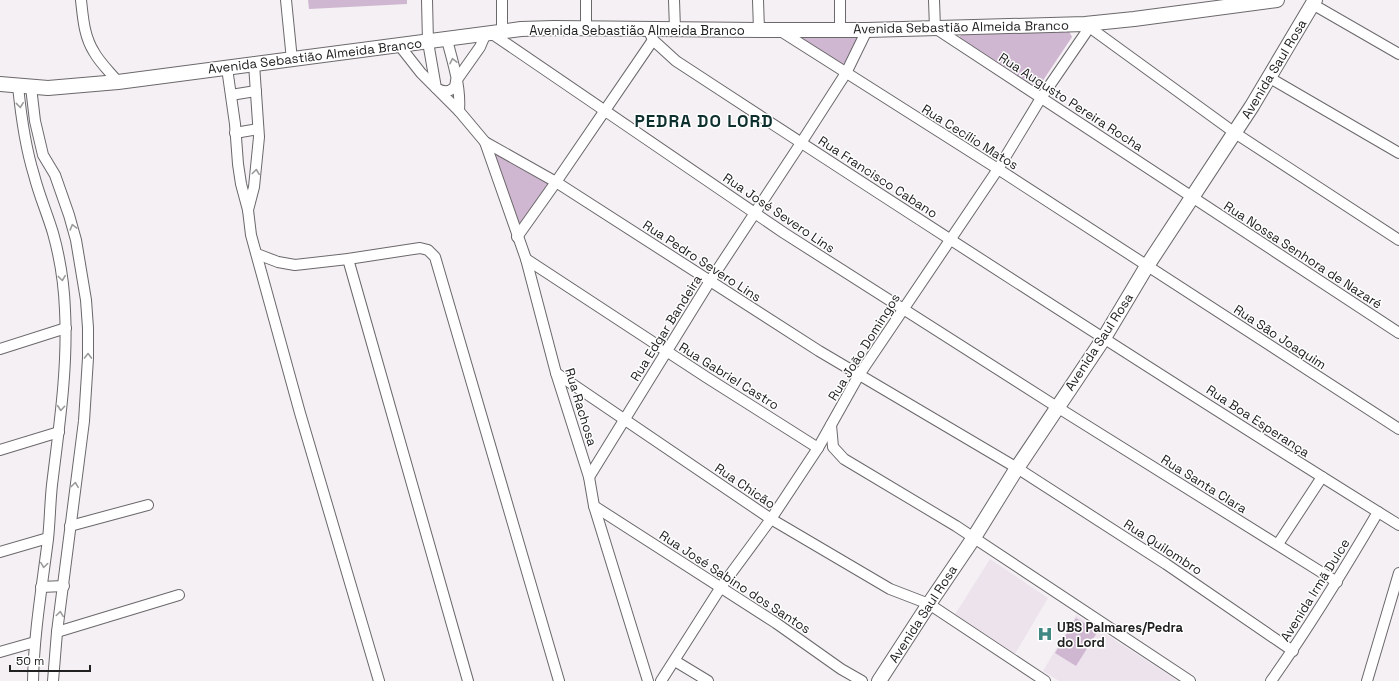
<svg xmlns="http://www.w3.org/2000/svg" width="1399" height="681" font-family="'Space Grotesk',sans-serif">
<rect width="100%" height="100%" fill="#f4f0f4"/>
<g fill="#ede3ed">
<polygon points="990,559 1048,598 1015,654 954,616"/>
<polygon points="1076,615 1178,681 1059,681 1043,671"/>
</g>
<g fill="#d0b7d1">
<polygon points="308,0 407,0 407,4 309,9"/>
<polygon points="1069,31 1072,37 1038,88 959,38 961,35"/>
<polygon points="797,37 858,38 844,65"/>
<polygon points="492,151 548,183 519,227"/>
<polygon points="1076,618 1098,631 1076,666 1055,653"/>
</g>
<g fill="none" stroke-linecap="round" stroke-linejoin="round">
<g stroke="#6b686b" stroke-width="12">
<g id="street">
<path d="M81,0C83,18 84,36 94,52C100,63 110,72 118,82"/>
<polyline points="286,0 292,60"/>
<path d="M427,0L428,42L436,88C443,92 448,93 455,87L456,81L480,47L486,33"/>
<polyline points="502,0 502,31"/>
<polyline points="586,0 586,29"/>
<polyline points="674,0 675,29"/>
<polyline points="758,0 759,30"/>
<polyline points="934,0 935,28 1399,333"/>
<polyline points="1314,5 1399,54"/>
<polyline points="1085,24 1235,133 1399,240"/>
<path d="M648,29L653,40L676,61C916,218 1156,374 1399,525"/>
<polyline points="840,29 840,0"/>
<polyline points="779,30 998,169 1399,429"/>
<polyline points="491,33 784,233 1057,407 1337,582"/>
<path d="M447,40C453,63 461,87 459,111"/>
<polyline points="399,45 421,73 459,111 485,142 556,182 819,351 1017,468 1166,564 1293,651"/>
<polyline points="227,68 235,124 238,164 241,184 248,210 251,235 300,413 379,681"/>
<polyline points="1270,78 1399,153"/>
<path d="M18,86C21,116 25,146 34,175C39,195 47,213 53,233C60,258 64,284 65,310C68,369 59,427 52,485C50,503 50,521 48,539C42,587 34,633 33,681"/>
<polyline points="31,87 35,121 43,155 55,175 69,215 76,240 86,300 88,328 88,358 84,421 57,632 53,681"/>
<polyline points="231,95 256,91"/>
<polyline points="235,133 258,129"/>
<polyline points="485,142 526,259 556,373 589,477 594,506 648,681"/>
<polyline points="248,210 254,187 259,137 254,64"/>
<polyline points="517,237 556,182 653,40"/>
<polyline points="257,254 278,262 295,265 348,259 420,248 428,250 435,257 559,681"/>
<polyline points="348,259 468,681"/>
<polyline points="526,259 706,377 818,448"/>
<polyline points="0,349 66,328"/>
<polyline points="556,373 771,519 890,589 929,604 1045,681"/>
<polyline points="831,425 833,447 844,459 956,526 1190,681"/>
<polyline points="0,450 59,432"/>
<polyline points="589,477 710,281 801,143 846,73 867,30"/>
<polyline points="594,506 776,623 841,669 862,681"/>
<polyline points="70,526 148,505"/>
<polyline points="1278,544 1322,477"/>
<polyline points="0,552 48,538"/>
<polyline points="41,587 64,586"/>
<polyline points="57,632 179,595"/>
<polyline points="0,652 35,642"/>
<polyline points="675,661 708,681"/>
<polyline points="661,681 721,587 771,519 818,448 859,375 998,169 1041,98 1089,28"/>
<path d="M1271,681C1310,626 1344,570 1378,512"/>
<polyline points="1367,681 1399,573"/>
</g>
</g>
<g stroke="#6b686b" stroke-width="16">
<g id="secondary">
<polyline points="0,84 48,88 118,82 521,29 554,28 759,30 867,30 1085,24 1134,19 1277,0"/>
<polyline points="879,681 929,604 973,539 1017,468 1104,338 1147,266 1252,106 1315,0"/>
</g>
</g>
<use href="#street" stroke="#fff" stroke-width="10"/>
<use href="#secondary" stroke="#fff" stroke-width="14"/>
</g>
<defs><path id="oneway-chevron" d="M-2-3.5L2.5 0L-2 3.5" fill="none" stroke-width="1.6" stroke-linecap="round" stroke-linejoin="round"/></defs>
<g stroke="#9c9b9c">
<use href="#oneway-chevron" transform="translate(453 61) rotate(-102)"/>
<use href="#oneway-chevron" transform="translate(20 105) rotate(84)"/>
<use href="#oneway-chevron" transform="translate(256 172) rotate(-83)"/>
<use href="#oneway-chevron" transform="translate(73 227) rotate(-105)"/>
<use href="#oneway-chevron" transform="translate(62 278) rotate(83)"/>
<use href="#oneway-chevron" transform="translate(88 356) rotate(-89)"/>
<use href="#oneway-chevron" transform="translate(61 408) rotate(95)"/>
<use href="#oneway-chevron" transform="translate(75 485) rotate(-83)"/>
<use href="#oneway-chevron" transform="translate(44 565) rotate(98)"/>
<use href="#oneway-chevron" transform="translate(60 614) rotate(-82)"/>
</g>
<defs>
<g id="hospital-bare" transform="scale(1.2)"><path d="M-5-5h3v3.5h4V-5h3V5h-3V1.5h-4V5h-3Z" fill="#408884" stroke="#fff" stroke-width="2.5" paint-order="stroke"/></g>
</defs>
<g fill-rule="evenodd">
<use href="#hospital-bare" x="1045" y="634"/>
</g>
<g text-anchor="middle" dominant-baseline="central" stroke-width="3" stroke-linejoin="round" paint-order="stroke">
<g font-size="13" fill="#222122" stroke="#fff">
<text transform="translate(961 27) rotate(-1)">Avenida Sebastião Almeida Branco</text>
<text x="637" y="30">Avenida Sebastião Almeida Branco</text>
<text transform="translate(315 56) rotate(-7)">Avenida Sebastião Almeida Branco</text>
<text transform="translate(1274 69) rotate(-59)">Avenida Saul Rosa</text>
<text transform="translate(1071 102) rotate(33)">Rua Augusto Pereira Rocha</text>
<text transform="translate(970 137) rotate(32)">Rua Cecílio Matos</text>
<text transform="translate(878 177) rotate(33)">Rua Francisco Cabano</text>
<text transform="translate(779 213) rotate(34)">Rua José Severo Lins</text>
<text transform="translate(1303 255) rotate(33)">Rua Nossa Senhora de Nazaré</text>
<text transform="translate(702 261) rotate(33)">Rua Pedro Severo Lins</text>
<text transform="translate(666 328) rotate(-58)">Rua Edgar Bandeira</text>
<text transform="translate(1280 337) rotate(33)">Rua São Joaquim</text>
<text transform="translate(1099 342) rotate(-57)">Avenida Saul Rosa</text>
<text transform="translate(864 347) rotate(-58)">Rua João Domingos</text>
<text transform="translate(729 376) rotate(32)">Rua Gabriel Castro</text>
<text transform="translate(581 407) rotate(73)">Rua Rachosa</text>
<text transform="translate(1258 421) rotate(33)">Rua Boa Esperança</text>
<text transform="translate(1204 484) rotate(32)">Rua Santa Clara</text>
<text transform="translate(745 486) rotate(34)">Rua Chicão</text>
<text transform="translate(1163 547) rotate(33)">Rua Quilombro</text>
<text transform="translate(735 582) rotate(33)">Rua José Sabino dos Santos</text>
<text transform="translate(1315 590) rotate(-58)">Avenida Irmã Dulce</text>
<text transform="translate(923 614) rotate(-57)">Avenida Saul Rosa</text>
</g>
<g font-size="13" font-weight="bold" fill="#222122" stroke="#fff" text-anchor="start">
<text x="1057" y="627">UBS Palmares/Pedra<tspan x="1057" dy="15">do Lord</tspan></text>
</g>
<g font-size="17" font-weight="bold" letter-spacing="1" fill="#0d302f" stroke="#fff">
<text x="704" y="121">PEDRA DO LORD</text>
</g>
</g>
<path d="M10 665v6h80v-6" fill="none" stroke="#222122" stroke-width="2"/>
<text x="16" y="665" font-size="12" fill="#222122" stroke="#ffffff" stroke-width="3" paint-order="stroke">50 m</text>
</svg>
